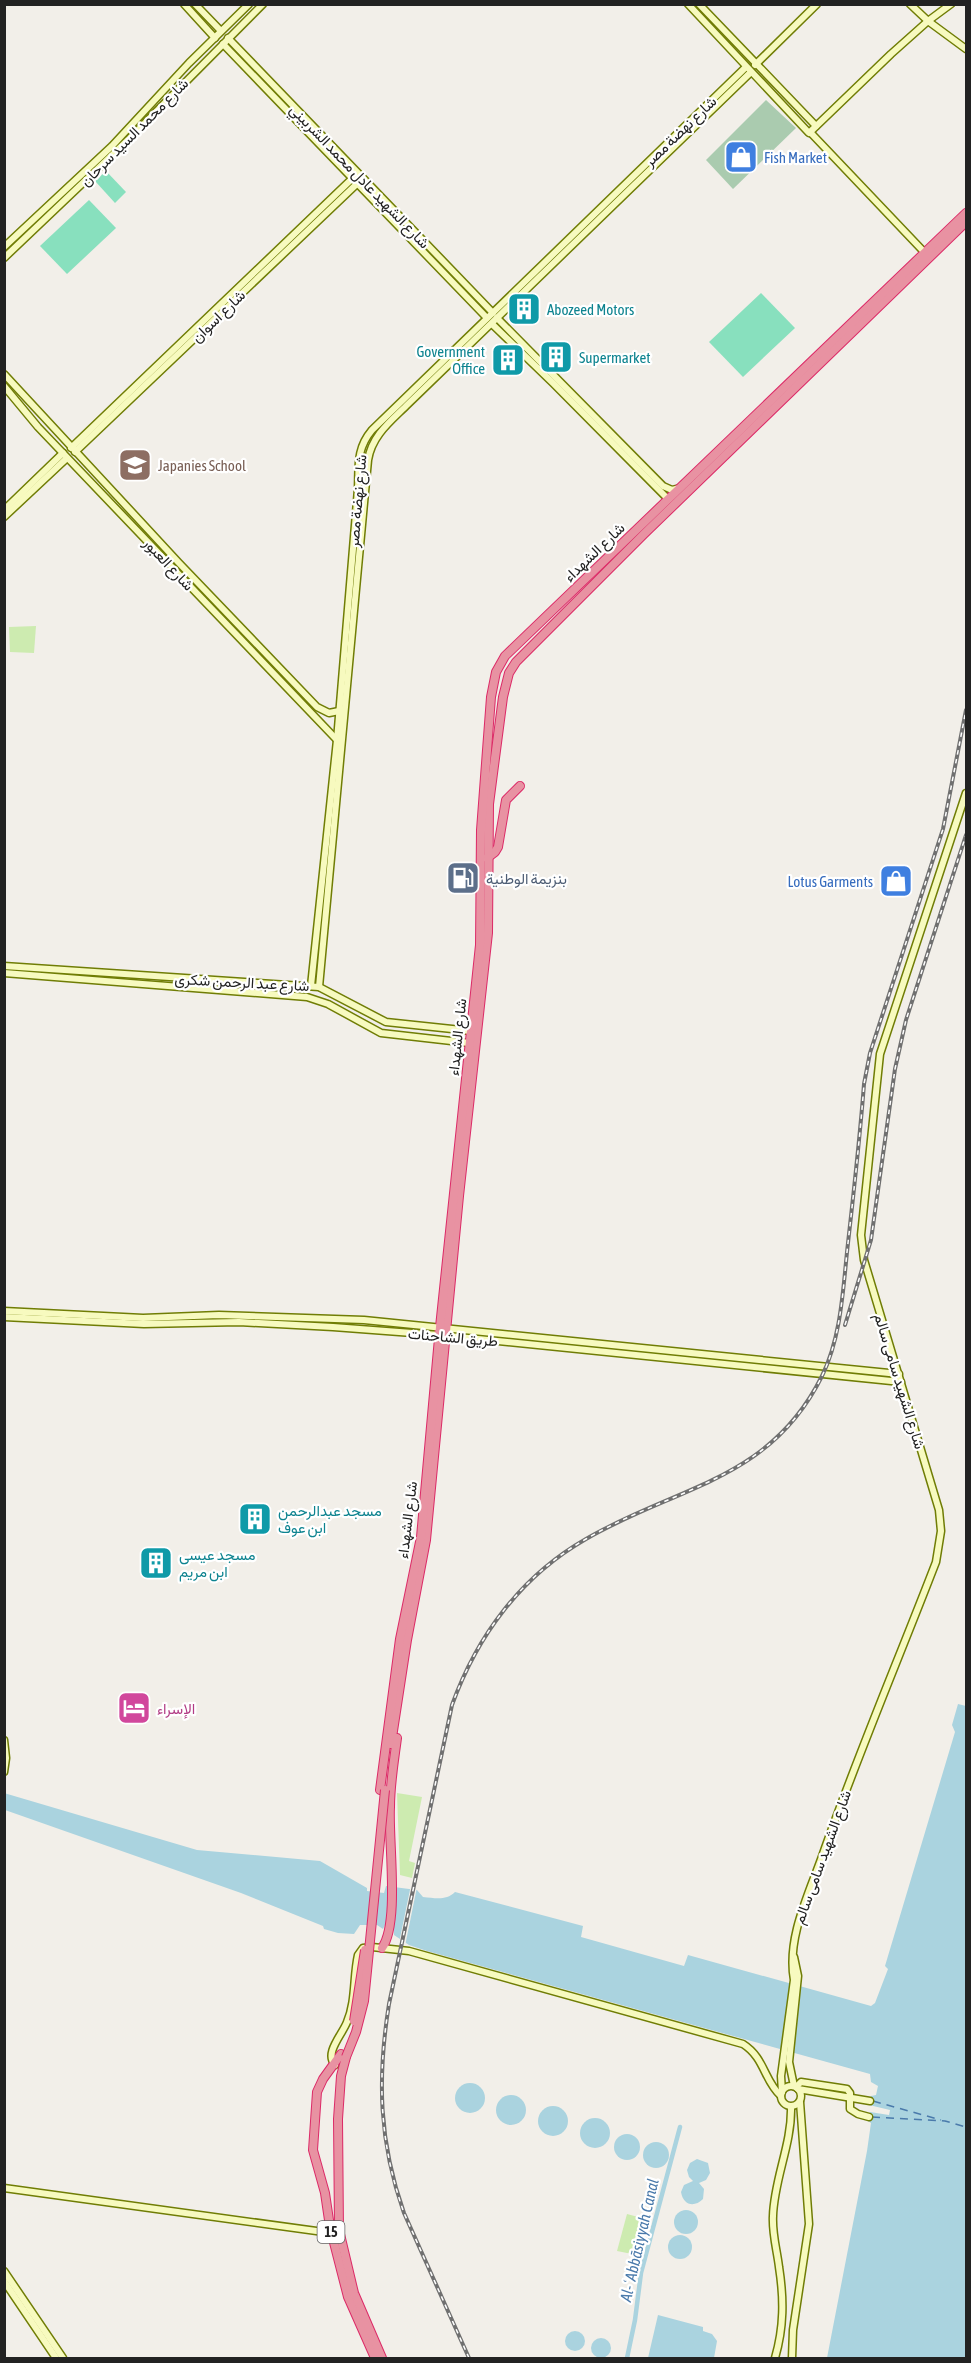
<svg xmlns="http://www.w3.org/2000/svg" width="971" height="2363" font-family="'Asap Condensed',Vazirmatn,sans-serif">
<rect width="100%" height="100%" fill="#f2efe9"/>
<g fill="#cdebb0">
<polygon points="36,626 34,653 10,652 9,627"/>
<polygon points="397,1793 422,1797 409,1861 415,1863 412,1878 400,1875"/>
<polygon points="627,2214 642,2218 632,2254 617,2251"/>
</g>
<polygon fill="#aacbaf" points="766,100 796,128 733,189 706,160"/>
<g fill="#88e0be">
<polygon points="106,171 126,192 115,203 95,181"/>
<polygon points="89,200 116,228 67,274 40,246"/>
<polygon points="761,293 795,328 743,377 709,342"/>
</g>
<g fill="#aad3df">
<path d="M958,1704L966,1706V2358H827L867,2151L871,2123L868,2121L870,2112L889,2115L890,2110L869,2105L871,2096L876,2095L878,2086L871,2082L870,2074L427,1951L409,1945L394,1935V1927L385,1925L383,1929L377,1925H360L354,1934L338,1933L324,1929L323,1926L241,1893L5,1810L4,1793L197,1850L320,1861L367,1888V1891L384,1893L386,1886L417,1890L423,1897C435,1898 446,1901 455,1892L583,1926L581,1937L684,1966L688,1955L871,2006L875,2003L888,1969L885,1966L955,1732L952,1725Z"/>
<circle cx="470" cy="2098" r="15"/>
<circle cx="511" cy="2110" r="15"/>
<circle cx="553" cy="2121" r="15"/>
<circle cx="595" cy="2133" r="15"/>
<circle cx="627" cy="2147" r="13"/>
<circle cx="656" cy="2155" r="13"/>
<path d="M697,2159L708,2163L710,2173L706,2180L699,2183L704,2189L703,2199C694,2208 683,2205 681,2192L684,2185L693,2181L689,2177L687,2170L690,2163Z"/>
<circle cx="686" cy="2222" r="12"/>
<circle cx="680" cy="2247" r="12"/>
<polygon points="658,2315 703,2327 703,2331 712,2334 717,2341 714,2358 648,2358"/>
<circle cx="575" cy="2341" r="10"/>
<circle cx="601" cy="2348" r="10"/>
</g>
<polygon fill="#f2efe9" points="411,1885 417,1887 405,1946 399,1943"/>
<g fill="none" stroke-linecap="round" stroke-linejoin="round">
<polyline stroke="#aad3df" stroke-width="4.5" points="627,2358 635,2320 641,2273 680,2127"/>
<g stroke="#4a7aab" stroke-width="1.5" stroke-dasharray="8 6" stroke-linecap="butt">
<polyline points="873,2101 941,2120"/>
<polyline points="872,2117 945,2121 966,2127"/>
</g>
<g stroke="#707d05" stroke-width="9">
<g id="secondary">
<polyline points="184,4 215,38"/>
<polyline points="195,4 221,31"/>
<polyline points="688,4 809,133 891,54 928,21 951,4"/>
<polyline points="699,4 816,126"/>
<polyline points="910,4 928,21 966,49"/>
<polyline points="228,38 493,313"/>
<polyline points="223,44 487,318"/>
<polyline points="755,65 817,4"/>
<polyline points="810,132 927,255"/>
<polyline points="4,247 112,146 189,63 249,4"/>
<polyline points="4,258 128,140 263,4"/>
<polyline points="497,318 663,486 672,490 680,488"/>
<polyline points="492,324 553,383 668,499"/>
<polyline points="4,374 179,563 317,707 329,713 339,711"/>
<polyline points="4,386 38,427 337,740"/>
<polyline points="71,448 357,174"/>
<polyline points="75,452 362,179"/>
<polyline points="4,510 63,453"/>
<polyline points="4,517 67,458"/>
<polyline points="4,966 319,987 386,1022 471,1031"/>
<polyline points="4,973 307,997 328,1004 381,1033 469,1043"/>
<path d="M311,986L337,740L358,489C359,466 356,449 372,430L746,67"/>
<path d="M319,987L368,460C372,435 391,421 408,404L751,72"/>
<polyline points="4,1311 143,1318 219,1315 364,1320 899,1374"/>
<polyline points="4,1317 144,1324 239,1322 333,1327 439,1335 901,1382"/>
<polyline points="4,1740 6,1758 4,1772"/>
<path d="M335,2065C324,2053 342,2035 347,2022C356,2001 353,1977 358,1955L363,1948L372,1947L409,1951L743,2044C765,2058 764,2081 781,2096"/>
<circle cx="791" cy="2096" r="10"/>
<polyline points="794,2086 789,2062 798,1976 794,1957"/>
<polyline points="796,2087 801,2082 847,2089 850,2093 850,2109 858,2114 869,2117"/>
<polyline points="798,2089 870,2101"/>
<path d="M782,2092L781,2076L794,1980C786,1936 811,1890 825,1848C859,1752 899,1658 936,1562L941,1531L939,1510L864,1260L861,1235L880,1054L966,793"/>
<polyline points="4,2188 331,2233"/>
<polyline points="4,2271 63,2358"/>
<polyline points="4,2281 56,2358"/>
<path d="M775,2358C784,2327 784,2299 779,2267C777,2250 772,2234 773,2216C774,2179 792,2144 791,2107"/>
<polyline points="792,2358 793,2330 809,2224 800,2102"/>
</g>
</g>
<g stroke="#dc2a67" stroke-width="10">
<g id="highway">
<polyline points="487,858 495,852 498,847 506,800 520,786"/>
<polyline points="391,1744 407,1640 426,1540 459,1196 488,933 489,804 503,697 509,673 516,662 644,534 966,222"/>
<polyline points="380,1790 400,1639 421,1537 440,1327 480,945 481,830 491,697 496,672 505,656 966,213"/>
<path d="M382,1948C400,1923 388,1840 390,1807C390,1784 394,1761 397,1738"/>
<polyline points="341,2054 323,2079 317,2092 313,2150 325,2193 330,2227 348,2297 375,2358"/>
<polyline points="346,2057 341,2076 338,2119 339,2230 354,2293 382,2358"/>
</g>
</g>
<use href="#secondary" stroke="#f7fabf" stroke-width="6"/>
<use href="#highway" stroke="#e892a2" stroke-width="8"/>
<g stroke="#707070" stroke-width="4">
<g id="rail">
<polyline points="845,1325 871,1240 895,1069 906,1020 966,835"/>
<path d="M469,2358L404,2213C379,2142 377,2079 389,2004L452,1705C477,1636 521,1576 586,1539C677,1486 770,1481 822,1376C842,1335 843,1286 848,1243C854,1190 860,1137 864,1084L870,1053L943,829L966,710"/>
</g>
</g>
<use href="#rail" stroke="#fff" stroke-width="1.5" stroke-dasharray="4.5" stroke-linecap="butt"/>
<g stroke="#dc2a67" stroke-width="10" stroke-linecap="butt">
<g id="highway-bridge">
<polyline points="354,2021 365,1950"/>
<polyline points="346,2057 356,2032 364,2001 385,1790"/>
</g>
</g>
<use href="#highway-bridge" stroke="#e892a2" stroke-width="8"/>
</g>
<defs>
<g id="shop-square" transform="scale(1.725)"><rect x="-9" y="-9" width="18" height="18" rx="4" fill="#3f7fe0" stroke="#fff"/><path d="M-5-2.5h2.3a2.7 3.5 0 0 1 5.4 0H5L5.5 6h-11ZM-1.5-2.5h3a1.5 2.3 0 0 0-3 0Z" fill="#fff"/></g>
<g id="building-square" transform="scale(1.725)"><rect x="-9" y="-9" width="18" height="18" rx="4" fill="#0f9aa8" stroke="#fff"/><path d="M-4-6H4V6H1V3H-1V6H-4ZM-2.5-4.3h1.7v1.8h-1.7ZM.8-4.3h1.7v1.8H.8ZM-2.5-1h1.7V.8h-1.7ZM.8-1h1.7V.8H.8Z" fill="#fff"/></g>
<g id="school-square" transform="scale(1.725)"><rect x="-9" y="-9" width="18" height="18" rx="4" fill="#8d6e63" stroke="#fff"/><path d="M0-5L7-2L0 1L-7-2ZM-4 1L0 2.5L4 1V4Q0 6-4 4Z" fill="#fff"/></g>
<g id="fuel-square" transform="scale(1.725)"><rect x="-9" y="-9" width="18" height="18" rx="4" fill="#5c6f8a" stroke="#fff"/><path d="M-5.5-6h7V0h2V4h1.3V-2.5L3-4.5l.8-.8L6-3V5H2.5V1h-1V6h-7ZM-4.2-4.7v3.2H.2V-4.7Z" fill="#fff"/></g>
<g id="hotel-square" transform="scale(1.725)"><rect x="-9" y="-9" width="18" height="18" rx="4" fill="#d1479c" stroke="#fff"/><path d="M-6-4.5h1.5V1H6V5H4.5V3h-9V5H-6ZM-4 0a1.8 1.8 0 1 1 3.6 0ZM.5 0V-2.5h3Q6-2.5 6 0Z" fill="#fff"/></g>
</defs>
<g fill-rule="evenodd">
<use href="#shop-square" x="741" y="157"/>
<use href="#building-square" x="524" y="309"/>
<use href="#building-square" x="556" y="357"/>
<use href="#building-square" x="508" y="360"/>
<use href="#school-square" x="135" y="465"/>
<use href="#fuel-square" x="463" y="878"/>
<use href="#shop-square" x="896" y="881"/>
<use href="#building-square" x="255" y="1519"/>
<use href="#building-square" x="156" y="1563"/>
<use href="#hotel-square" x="134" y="1708"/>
</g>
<g text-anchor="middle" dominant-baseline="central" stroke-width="4.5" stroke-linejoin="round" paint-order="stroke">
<rect fill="#fff" stroke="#646464" stroke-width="1.5" x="317.5" y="2221" width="27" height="22" rx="4.5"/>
<g font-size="14" font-weight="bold" fill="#222">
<text x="331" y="2232">15</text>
</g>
<g font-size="15" fill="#222" stroke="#fff">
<text transform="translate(680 131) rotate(-44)">شارع نهضة مصر</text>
<text transform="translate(134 132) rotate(-45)">شارع محمد السيد سرحان</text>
<text transform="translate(360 176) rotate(46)">شارع الشهيد عادل محمد الشربيني</text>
<text transform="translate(218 316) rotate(-44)">شارع اسوان</text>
<text transform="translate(357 501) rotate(-85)">شارع نهضة مصر</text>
<text transform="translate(594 552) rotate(-44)">شارع الشهداء</text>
<text transform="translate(169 564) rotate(47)">شارع العبور</text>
<text transform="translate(242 982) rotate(3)">شارع عبد الرحمن شكرى</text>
<text transform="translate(457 1037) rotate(-84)">شارع الشهداء</text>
<text transform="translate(453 1337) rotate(5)">طريق الشاحنات</text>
<text transform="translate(900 1381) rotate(73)">شارع الشهيد سامى سالم</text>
<text transform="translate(407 1520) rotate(-83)">شارع الشهداء</text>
<text transform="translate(822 1857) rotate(-70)">شارع الشهيد سامى سالم</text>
</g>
<g font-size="15" fill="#366cbe" stroke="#fff" text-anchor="start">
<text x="764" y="157">Fish Market</text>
<text x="873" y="881" text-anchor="end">Lotus Garments</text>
</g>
<g font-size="15" fill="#0d838f" stroke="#fff" text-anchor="start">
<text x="547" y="309">Abozeed Motors</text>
<text x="485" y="351" text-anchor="end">Government<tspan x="485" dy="17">Office</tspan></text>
<text x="579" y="357">Supermarket</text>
<text x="278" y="1510">مسجد عبدالرحمن<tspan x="278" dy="17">ابن عوف</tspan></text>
<text x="179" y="1554">مسجد عيسى<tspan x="179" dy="17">ابن مريم</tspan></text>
</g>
<g font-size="15" fill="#785e54" stroke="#fff" text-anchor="start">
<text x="158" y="465">Japanies School</text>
</g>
<g font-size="15" fill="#4e5e75" stroke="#fff" text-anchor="start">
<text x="486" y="878">بنزيمة الوطنية</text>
</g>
<g font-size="15" fill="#b23c85" stroke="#fff" text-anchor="start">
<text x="157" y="1708">الإسراء</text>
</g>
<g font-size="16" font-style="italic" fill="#4a7aab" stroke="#fff">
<text transform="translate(639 2240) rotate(-77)">Al-ʿAbbāsiyyah Canal</text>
</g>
</g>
<rect width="971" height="2363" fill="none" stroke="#222222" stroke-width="12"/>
</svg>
